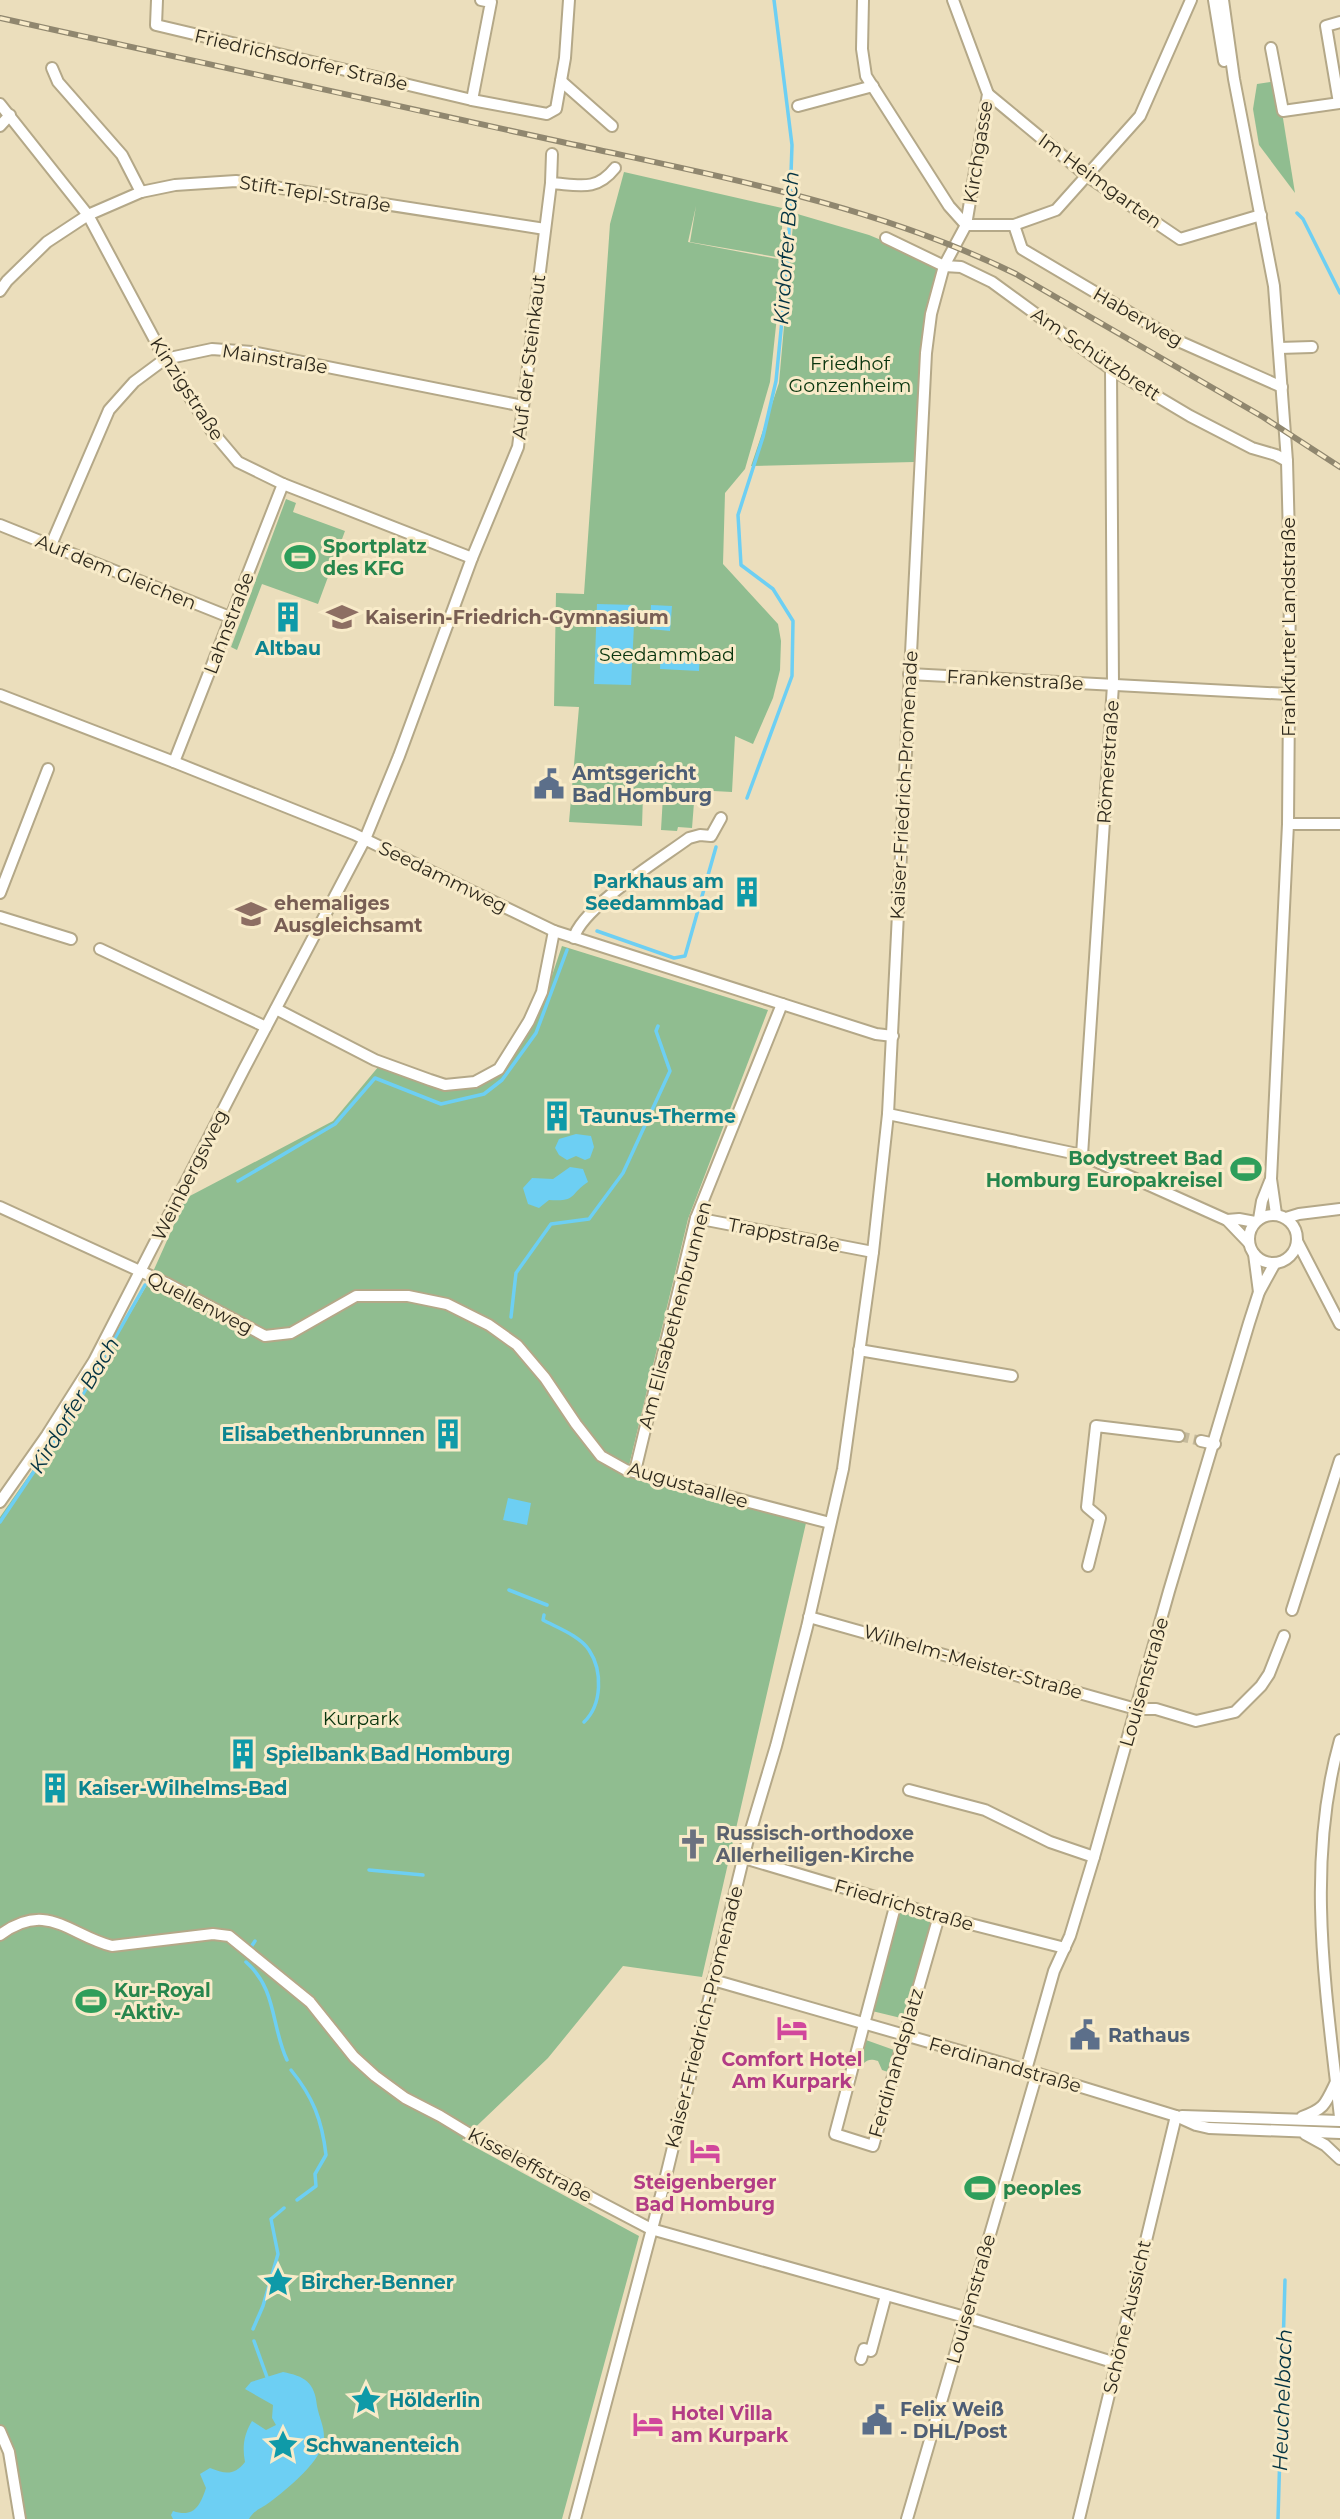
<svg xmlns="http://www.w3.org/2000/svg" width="1340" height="2519" font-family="Montserrat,sans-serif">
<rect width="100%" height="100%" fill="#ebdebc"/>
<g fill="#90bd90">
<polygon points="1277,81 1295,193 1259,145 1253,109 1257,84"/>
<polygon points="624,172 782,208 782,258 690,242 696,206 688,242 783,260 770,382 745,469 725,493 723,564 778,624 781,641 780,670 773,698 753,744 735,736 732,792 695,790 692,828 678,827 677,831 661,830 663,796 643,795 642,826 569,822 579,707 554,706 556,593 584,594 610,224"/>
<polygon points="794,213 869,235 939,264 924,328 914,462 751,466 779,383"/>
<polygon points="286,499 296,503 293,512 345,531 318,604 262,584 237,650 231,647"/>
<path d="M562,946L768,1010L688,1219L627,1474L806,1523L702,1977L623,1966L548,2058L462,2140L639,2236L562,2519H26C16,2484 20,2457 0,2425V1517L67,1421L148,1283L186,1198L333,1121L379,1066C400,1074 424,1086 446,1089C518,1099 544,998 562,946Z"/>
<polygon points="900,1911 934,1919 905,2019 872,2011"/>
<path d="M866,2040L894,2050L888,2072L882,2070L878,2061C871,2059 868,2059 863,2064L859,2063Z"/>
</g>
<g fill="#6dcff3">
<polygon points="597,604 635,605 631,685 594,684"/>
<polygon points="651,605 672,606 670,631 650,629"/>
<polygon points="661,649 700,651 699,671 660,669"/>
<polygon points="576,1134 591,1136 594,1147 590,1158 585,1160 576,1156 567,1160 559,1155 555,1148 559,1139"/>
<path d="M570,1167L583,1169L588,1182C569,1194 578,1202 549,1200L539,1208L528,1204L523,1188L532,1178L553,1179Z"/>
<polygon points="508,1498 531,1503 527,1525 503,1520"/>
<path d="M283,2372C304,2376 315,2382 317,2406C319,2417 324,2426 324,2437C324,2460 287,2489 270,2502C262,2508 254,2510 249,2519H173L171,2515L173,2511C194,2518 200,2506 206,2488L200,2474L210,2468C225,2474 234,2476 245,2462C242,2447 244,2434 252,2421L266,2430L276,2425L272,2418L273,2405L245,2389L251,2382Z"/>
</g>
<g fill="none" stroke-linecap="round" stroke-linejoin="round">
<g stroke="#6dcff3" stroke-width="3.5">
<polyline points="1297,213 1303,219 1340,293"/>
<polyline points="747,798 792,676 793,621 773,589 741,565 738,515 763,437 776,381 788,259 792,145 774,0"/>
<polyline points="597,931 674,958 685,956 716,847"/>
<polyline points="238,1181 335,1124 375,1078 441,1104 484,1094 502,1080 536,1033 567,950"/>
<polyline points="511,1317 516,1273 551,1224 589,1219 623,1173 670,1071 656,1031 658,1026"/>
<polyline points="0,1522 66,1424 145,1285"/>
<polyline points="509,1590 547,1605"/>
<path d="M544,1615L543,1620C558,1628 580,1636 589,1650C603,1671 602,1705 584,1722"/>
<polyline points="369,1870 423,1875"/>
<polyline points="251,1947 255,1941"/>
<path d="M246,1962C277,1989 271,2026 287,2060"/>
<path d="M291,2070C313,2097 322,2120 326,2155L315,2174L316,2186L297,2200"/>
<polyline points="253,2329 263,2306 278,2254 271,2219 284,2208"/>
<polyline points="254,2341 267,2377"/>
<polyline points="1278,2519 1285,2280"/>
</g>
<polyline stroke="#c5ba9c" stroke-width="10" stroke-dasharray="10 5" stroke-linecap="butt" points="1179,1436 1201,1441"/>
<g stroke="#b4a888" stroke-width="14">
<g id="minor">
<polyline points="157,0 156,25 472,100 547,114 556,109 565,58 569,0"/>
<polyline points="863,0 862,49 866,76 949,206 966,225"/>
<polyline points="1214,0 1224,61"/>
<polyline points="1223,0 1234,79 1274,286 1287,461 1290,576 1288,824 1271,1179 1276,1214"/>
<polyline points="1271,48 1283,111 1340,103"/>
<polyline points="52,68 58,82 122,155 141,192"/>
<polyline points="561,81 612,126"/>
<polyline points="988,94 1087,176 1180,239 1261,215"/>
<polyline points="472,100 491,2 481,0"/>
<polyline points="1339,103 1326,26 1340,22"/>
<polyline points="0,104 88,215 165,359 211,430 238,462 283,484 472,558"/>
<polyline points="798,106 873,86"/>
<polyline points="0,126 10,115"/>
<path d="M551,183C579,185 596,192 615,168"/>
<polyline points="966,225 1014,225 1056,210 1140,116 1191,0"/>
<polyline points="1014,225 1022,249 1176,340 1282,387"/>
<polyline points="886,238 944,266 961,267 992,282 1111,369 1190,416 1252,448 1276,455 1287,461"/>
<polyline points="0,291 7,281 47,242 88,215 141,192 175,185 236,181 545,229"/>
<polyline points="1279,348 1312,347"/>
<polyline points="0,525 232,618"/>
<polyline points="51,545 109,410 134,382 165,359 212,349 252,352 523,406"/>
<polyline points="909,674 1288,694"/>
<polyline points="0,695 174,762 354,834 554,931 876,1034 893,1036"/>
<polyline points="174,762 283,484"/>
<polyline points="1288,824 1340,824"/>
<polyline points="0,893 48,769"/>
<polyline points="0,917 71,939"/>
<path d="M574,938C581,908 662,858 689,838L700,835L711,836L721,818"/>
<polyline points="100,949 266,1027"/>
<polyline points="276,1009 375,1060 430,1080 445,1085 475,1082 499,1069 529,1021 542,992 554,931"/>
<polyline points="888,1114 1082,1155 1227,1220 1249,1243"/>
<polyline points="1082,1155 1113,685 1111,369"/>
<polyline points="0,1207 166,1283 265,1336 291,1333 356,1296 408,1296 447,1304 489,1325 517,1345 545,1378 576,1424 601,1456 626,1470 830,1523"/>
<circle cx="1273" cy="1239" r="24"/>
<polyline points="696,1218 873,1252"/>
<polyline points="1286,1218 1299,1214 1340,1209"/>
<polyline points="1259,1219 1262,1201 1270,1181"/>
<polyline points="1227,1220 1239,1219 1255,1222"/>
<polyline points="1297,1241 1340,1324"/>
<polyline points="1254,1254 1259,1292"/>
<polyline points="859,1350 1012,1376"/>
<polyline points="1201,1441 1215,1444"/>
<polyline points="635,1471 696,1218 782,1004"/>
<polyline points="0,1502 47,1435 94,1361 244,1069 365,839 399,756 472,558 518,447 551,183 552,154"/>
<polyline points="1088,1566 1100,1518 1087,1507 1096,1426 1179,1436"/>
<polyline points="1292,1610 1340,1460"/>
<polyline points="809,1617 1136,1709 1156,1709 1196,1721 1235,1712 1261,1686 1269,1674 1284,1636"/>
<path d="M1340,1740C1305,1864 1326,1991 1340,2117"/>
<polyline points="909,1790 985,1810 1050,1842 1094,1857"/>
<polyline points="744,1858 939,1916 1065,1948"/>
<polyline points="896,1903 835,2134 873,2146 939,1916"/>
<path d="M0,1935C47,1900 69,1935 112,1946L213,1934L229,1936L310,2002L354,2057L375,2076L405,2098L440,2116L468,2133L651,2229L972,2319L1116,2363"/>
<polyline points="713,1980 1016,2067 1176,2116 1196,2125 1209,2128 1340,2133"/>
<polyline points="1026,2070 1054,1971 1070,1936 1094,1857 1169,1591 1249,1323 1259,1292 1275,1263"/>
<polyline points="1182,2116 1340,2121"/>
<path d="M1302,2117C1324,2109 1325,2105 1335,2084"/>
<polyline points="1305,2134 1325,2145 1340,2159"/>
<polyline points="861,2359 864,2349 871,2351 886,2295"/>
<polyline points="0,2431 9,2452 20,2519"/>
<polyline points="575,2519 665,2180 747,1843 776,1746 807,1627 843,1469 873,1252 888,1114 926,353 931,314 944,266 966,225 988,94 953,0"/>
<polyline points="907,2519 1037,2073"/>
<polyline points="1079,2519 1176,2116"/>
</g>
</g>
<use href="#minor" stroke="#fff" stroke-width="10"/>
<g stroke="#90876f" stroke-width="6">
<path id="rail" d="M0,18C187,59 374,101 562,142C716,176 873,204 1016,274L1263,417L1340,467"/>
</g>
<use href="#rail" stroke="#f8ebc9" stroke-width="3.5" stroke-dasharray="10" stroke-linecap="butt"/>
</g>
<defs>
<g id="stadium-bare" transform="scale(2.415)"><path d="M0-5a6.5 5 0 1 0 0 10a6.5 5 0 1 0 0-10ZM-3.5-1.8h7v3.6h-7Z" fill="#2e9e5b" stroke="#f8ebc9" stroke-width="2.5" paint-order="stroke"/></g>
<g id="building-bare" transform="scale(2.415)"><path d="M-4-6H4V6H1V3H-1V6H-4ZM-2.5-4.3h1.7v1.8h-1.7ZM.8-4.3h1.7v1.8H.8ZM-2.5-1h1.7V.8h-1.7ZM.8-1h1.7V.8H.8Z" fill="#0f9aa8" stroke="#f8ebc9" stroke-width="2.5" paint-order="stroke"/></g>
<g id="school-bare" transform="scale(2.415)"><path d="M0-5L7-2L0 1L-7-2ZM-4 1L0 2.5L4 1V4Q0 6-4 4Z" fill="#8d6e63" stroke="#f8ebc9" stroke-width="2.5" paint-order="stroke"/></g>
<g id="civic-bare" transform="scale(2.415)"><path d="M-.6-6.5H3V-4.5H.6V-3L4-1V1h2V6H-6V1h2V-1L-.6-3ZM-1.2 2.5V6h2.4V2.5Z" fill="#5c6f8a" stroke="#f8ebc9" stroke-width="2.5" paint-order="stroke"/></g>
<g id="church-bare" transform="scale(2.415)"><path d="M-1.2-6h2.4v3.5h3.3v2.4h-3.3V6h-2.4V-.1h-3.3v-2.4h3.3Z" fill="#6b7280" stroke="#f8ebc9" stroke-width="2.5" paint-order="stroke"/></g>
<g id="hotel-bare" transform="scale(2.415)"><path d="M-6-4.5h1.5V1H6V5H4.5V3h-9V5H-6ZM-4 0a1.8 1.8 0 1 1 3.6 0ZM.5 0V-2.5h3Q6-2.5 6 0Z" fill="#d1479c" stroke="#f8ebc9" stroke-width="2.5" paint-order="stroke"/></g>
<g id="sight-bare" transform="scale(2.415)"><path d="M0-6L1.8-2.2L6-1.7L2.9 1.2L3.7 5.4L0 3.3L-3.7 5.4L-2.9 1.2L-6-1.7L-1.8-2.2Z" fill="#0f9aa8" stroke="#f8ebc9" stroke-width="2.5" paint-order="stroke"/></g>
</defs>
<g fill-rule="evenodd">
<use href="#stadium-bare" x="300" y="557"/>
<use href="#building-bare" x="288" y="617"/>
<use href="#school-bare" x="342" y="617"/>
<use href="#civic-bare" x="549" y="784"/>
<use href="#building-bare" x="747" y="892"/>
<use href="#school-bare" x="251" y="914"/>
<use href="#building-bare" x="557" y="1116"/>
<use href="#stadium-bare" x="1246" y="1169"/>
<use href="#building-bare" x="448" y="1434"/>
<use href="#building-bare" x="243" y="1754"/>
<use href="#building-bare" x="55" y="1788"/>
<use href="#church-bare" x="693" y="1844"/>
<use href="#stadium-bare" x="91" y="2001"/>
<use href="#hotel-bare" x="792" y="2028"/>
<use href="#civic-bare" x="1085" y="2035"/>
<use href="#hotel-bare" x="705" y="2151"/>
<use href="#stadium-bare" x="980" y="2188"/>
<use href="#sight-bare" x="278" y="2282"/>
<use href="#sight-bare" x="366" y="2400"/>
<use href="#civic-bare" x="877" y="2420"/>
<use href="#hotel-bare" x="648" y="2424"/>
<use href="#sight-bare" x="283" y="2445"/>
</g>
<g text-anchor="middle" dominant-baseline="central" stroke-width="6" stroke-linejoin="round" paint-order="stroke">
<g font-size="19" fill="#2f2a1d" stroke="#f8ebc9">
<text transform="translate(301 60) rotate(13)">Friedrichsdorfer Straße</text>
<text transform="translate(978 152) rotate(-81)">Kirchgasse</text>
<text transform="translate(1100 181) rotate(36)">Im Heimgarten</text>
<text transform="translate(315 194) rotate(9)">Stift-Tepl-Straße</text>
<text transform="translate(1138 317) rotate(30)">Haberweg</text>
<text transform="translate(1096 354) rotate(34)">Am Schützbrett</text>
<text transform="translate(529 357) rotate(-83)">Auf der Steinkaut</text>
<text transform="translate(275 359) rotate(9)">Mainstraße</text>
<text transform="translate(187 389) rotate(57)">Kinzigstraße</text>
<text transform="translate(116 572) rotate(22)">Auf dem Gleichen</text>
<text transform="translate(229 623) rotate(-69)">Lahnstraße</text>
<text transform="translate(1288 627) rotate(-90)">Frankfurter Landstraße</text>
<text transform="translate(1015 680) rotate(3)">Frankenstraße</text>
<text transform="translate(1108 762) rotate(-86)">Römerstraße</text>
<text transform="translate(904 785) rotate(-87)">Kaiser-Friedrich-Promenade</text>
<text transform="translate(443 877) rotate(26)">Seedammweg</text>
<text transform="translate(190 1175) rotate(-63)">Weinbergsweg</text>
<text transform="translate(784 1235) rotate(11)">Trappstraße</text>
<text transform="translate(200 1303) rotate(27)">Quellenweg</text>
<text transform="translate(675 1315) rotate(-75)">Am Elisabethenbrunnen</text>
<text transform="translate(688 1485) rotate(16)">Augustaallee</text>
<text transform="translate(973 1662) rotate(16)">Wilhelm-Meister-Straße</text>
<text transform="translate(1144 1682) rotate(-74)">Louisenstraße</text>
<text transform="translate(904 1905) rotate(16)">Friedrichstraße</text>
<text transform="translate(704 2017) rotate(-76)">Kaiser-Friedrich-Promenade</text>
<text transform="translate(896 2063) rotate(-74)">Ferdinandsplatz</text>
<text transform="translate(1005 2065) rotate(16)">Ferdinandstraße</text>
<text transform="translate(530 2165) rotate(28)">Kisseleffstraße</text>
<text transform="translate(971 2299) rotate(-74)">Louisenstraße</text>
<text transform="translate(1127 2317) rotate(-77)">Schöne Aussicht</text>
</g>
<g font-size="19" fill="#09350e" stroke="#f8ebc9">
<text x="850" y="363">Friedhof<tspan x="850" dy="22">Gonzenheim</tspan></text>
<text x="667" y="654">Seedammbad</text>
<text x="361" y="1718">Kurpark</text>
</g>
<g font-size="19" font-weight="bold" fill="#27864d" stroke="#f8ebc9" text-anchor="start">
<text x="323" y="546">Sportplatz<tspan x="323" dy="22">des KFG</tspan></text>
<text x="1223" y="1158" text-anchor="end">Bodystreet Bad<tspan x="1223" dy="22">Homburg Europakreisel</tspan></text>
<text x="114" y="1990">Kur-Royal<tspan x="114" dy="22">-Aktiv-</tspan></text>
<text x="1003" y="2188">peoples</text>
</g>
<g font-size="19" font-weight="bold" fill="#785e54" stroke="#f8ebc9" text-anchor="start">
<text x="365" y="617">Kaiserin-Friedrich-Gymnasium</text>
<text x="274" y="903">ehemaliges<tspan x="274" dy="22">Ausgleichsamt</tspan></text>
</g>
<g font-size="19" font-weight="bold" fill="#0d838f" stroke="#f8ebc9" text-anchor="start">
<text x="288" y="648" text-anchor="middle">Altbau</text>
<text x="724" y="881" text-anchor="end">Parkhaus am<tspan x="724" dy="22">Seedammbad</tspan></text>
<text x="580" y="1116">Taunus-Therme</text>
<text x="425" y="1434" text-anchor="end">Elisabethenbrunnen</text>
<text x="266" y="1754">Spielbank Bad Homburg</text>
<text x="78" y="1788">Kaiser-Wilhelms-Bad</text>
<text x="301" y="2282">Bircher-Benner</text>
<text x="389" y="2400">Hölderlin</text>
<text x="306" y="2445">Schwanenteich</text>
</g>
<g font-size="19" font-weight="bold" fill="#4e5e75" stroke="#f8ebc9" text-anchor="start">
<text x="572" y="773">Amtsgericht<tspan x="572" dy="22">Bad Homburg</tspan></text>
<text x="1108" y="2035">Rathaus</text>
<text x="900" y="2409">Felix Weiß<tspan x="900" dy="22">- DHL/Post</tspan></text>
</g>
<g font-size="19" font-weight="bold" fill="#5b616d" stroke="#f8ebc9" text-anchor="start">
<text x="716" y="1833">Russisch-orthodoxe<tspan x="716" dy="22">Allerheiligen-Kirche</tspan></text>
</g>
<g font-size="19" font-weight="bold" fill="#b23c85" stroke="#f8ebc9">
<text x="792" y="2059">Comfort Hotel<tspan x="792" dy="22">Am Kurpark</tspan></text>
<text x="705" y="2182">Steigenberger<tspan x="705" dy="22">Bad Homburg</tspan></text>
<text x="671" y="2413" text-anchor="start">Hotel Villa<tspan x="671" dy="22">am Kurpark</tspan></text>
</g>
<g font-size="21" font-style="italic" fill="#033342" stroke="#f8ebc9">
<text transform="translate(786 248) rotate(-86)">Kirdorfer Bach</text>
<text transform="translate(74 1405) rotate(-59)">Kirdorfer Bach</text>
<text transform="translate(1282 2400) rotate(-88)">Heuchelbach</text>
</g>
</g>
</svg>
